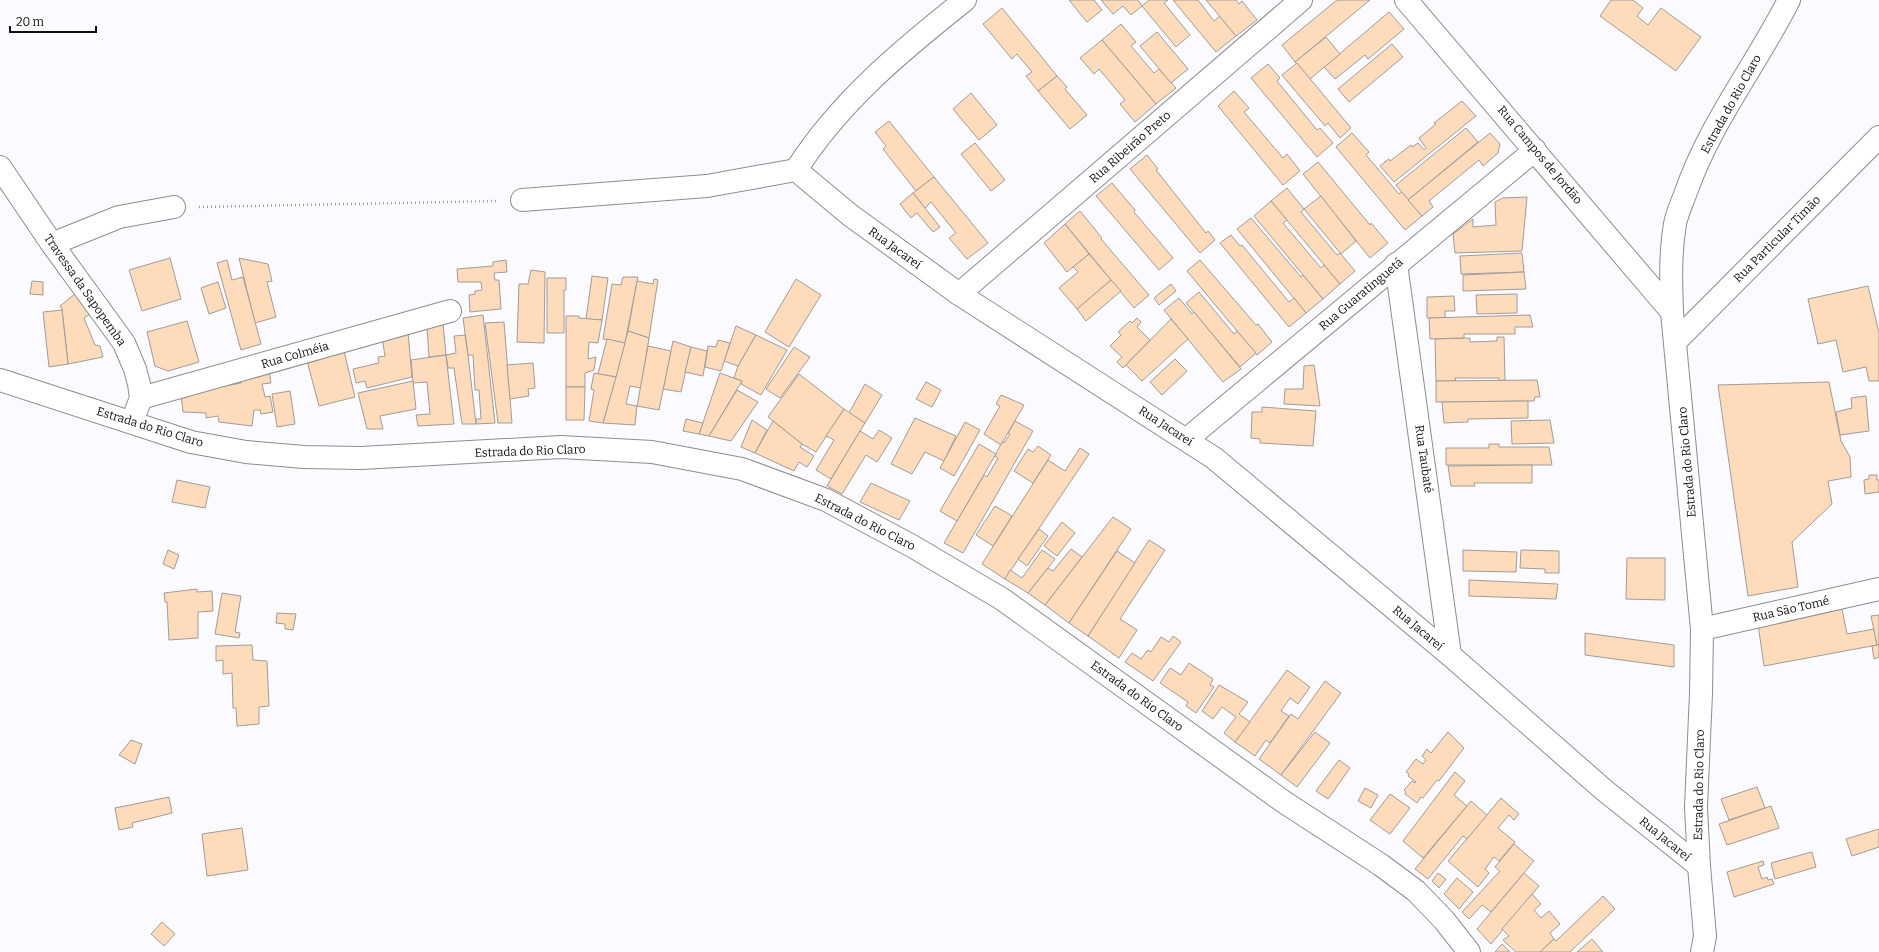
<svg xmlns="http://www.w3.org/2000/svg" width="1879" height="952" font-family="Bitter,serif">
<rect width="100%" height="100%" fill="#fbfaff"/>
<g fill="#fedbba" stroke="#a09c99">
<polygon points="1069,0 1094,0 1102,10 1087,22"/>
<polygon points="1101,0 1138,0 1142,6 1131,15 1123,6 1113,14"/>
<polygon points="1149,0 1168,0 1164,3 1190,35 1176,47 1142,6"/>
<polygon points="1173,0 1198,0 1214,21 1220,16 1236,36 1216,52"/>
<polygon points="1206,0 1236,0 1239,4 1242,1 1257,20 1236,36"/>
<polygon points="1337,0 1370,0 1295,62 1282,45"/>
<polygon points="1611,0 1633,0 1643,8 1637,16 1648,25 1661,8 1701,37 1676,71 1600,16"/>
<polygon points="1002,8 1057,76 1038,91 1026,76 1032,72 1017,54 1012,59 983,24"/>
<polygon points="1389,12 1404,29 1368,59 1365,55 1335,79 1324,67"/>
<polygon points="1121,24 1136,42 1131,46 1154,73 1159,69 1176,88 1156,104 1102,40"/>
<polygon points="1157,32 1188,69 1171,83 1140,46"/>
<polygon points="1326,37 1340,54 1310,79 1295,62"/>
<polygon points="1102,40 1156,104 1135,122 1120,104 1125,100 1099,69 1094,74 1080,58"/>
<polygon points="1392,44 1403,57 1349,102 1338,89"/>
<polygon points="1297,63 1351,128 1340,138 1328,123 1325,126 1282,75"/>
<polygon points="1268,64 1280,78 1277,81 1317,130 1320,128 1333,143 1317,157 1251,78"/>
<polygon points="1057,76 1067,87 1065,89 1087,115 1070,129 1038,91"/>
<polygon points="1234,91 1249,108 1244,112 1283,158 1287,154 1300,171 1283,185 1218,106"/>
<polygon points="971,93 997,125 979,140 953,109"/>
<polygon points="1462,101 1476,116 1394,182 1380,166 1389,159 1390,161 1411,145 1412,147 1418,143 1424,150 1426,148 1419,138 1436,124 1434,123"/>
<polygon points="889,121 934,177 916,191 883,149 886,146 875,132"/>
<polygon points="1466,128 1478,142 1408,200 1396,185"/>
<polygon points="1352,133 1369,152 1366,155 1399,194 1402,192 1422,216 1405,230 1336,147"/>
<polygon points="1490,133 1500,144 1498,153 1483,166 1479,160 1429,201 1433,207 1422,216 1408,200"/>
<polygon points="975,143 1005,180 991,191 961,154"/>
<polygon points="1147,155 1158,169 1156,170 1206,233 1208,231 1215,240 1200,253 1130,169"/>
<polygon points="1318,162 1370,225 1371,223 1388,243 1370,258 1303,174"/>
<polygon points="934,177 988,243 967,259 949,238 956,233 931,202 925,208 913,193"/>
<polygon points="1112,183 1135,210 1134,212 1173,258 1159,270 1096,196"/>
<polygon points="1287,188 1304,209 1301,212 1337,255 1340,253 1355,271 1340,284 1271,201"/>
<polygon points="913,193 940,227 933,232 917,213 911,218 900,204"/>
<polygon points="1321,196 1356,241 1341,254 1304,209"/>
<polygon points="1527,197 1522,251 1455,253 1453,234 1473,219 1473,227 1496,225 1495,202 1503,198"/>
<polygon points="1271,201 1287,220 1283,223 1321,268 1324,265 1340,284 1323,299 1254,216"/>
<polygon points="1080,211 1102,238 1101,239 1149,295 1134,308 1065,224"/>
<polygon points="1251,218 1301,277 1303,275 1323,299 1306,313 1237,229"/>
<polygon points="1065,224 1089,254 1067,272 1044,243"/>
<polygon points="1231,235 1240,246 1242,245 1289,302 1294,298 1306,313 1289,327 1220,243"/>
<polygon points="1522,253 1524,272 1461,274 1460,256"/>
<polygon points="1089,254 1111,280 1077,309 1059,288 1078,272 1073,267"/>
<polygon points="170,258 181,299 142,311 129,270"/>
<polygon points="239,258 268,264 272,281 267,282 276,317 255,323"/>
<polygon points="227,260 232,280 243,277 261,344 241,350 217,263"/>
<polygon points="506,260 507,272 494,273 495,280 499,280 501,309 470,312 469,295 475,294 475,291 482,290 481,282 458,282 457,269 493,266 493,262"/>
<polygon points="1200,260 1256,325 1258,324 1272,342 1257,355 1187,271"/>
<polygon points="531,270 545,272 544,343 517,342 519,284 528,284"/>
<polygon points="1524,272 1526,289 1463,291 1463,275"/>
<polygon points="592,276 608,278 602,320 586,319"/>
<polygon points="623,277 638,277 625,343 603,339 612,284 621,285"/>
<polygon points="547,278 566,278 566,290 564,290 564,333 547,333"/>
<polygon points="654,279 658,280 649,338 628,331 637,281 653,284"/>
<polygon points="796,279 821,295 789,347 765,332"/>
<polygon points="1111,280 1121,291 1086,321 1077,309"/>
<polygon points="32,281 43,282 43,295 30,294"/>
<polygon points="218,282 226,308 209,314 201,288"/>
<polygon points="1171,284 1176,291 1159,305 1154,298"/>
<polygon points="1868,286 1879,333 1879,381 1869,381 1866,367 1843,372 1836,340 1818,344 1808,299"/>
<polygon points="1199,292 1234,334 1237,331 1256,353 1240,367 1186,303"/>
<polygon points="75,294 90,314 84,318 95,345 100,346 103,357 68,364 62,309 60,306"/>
<polygon points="1517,294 1517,313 1477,314 1476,295"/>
<polygon points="1454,296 1455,311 1445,311 1445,318 1427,318 1427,297"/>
<polygon points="1179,298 1192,314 1194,312 1241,369 1223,382 1164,310"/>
<polygon points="62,310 68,364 49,367 43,312"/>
<polygon points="483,315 495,423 476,424 476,419 481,419 479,390 475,390 473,355 468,355 463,318"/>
<polygon points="1530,315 1533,327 1515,327 1515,334 1464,334 1464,338 1430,339 1429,318"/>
<polygon points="566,316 579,316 579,318 602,320 598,343 589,342 588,359 596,357 594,370 585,373 585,387 566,387"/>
<polygon points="1137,318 1141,322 1137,327 1150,340 1123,368 1117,362 1122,357 1110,346 1121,335 1118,332 1130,321 1132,323"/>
<polygon points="1171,319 1188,339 1142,381 1126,365"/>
<polygon points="187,321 199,362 168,371 155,366 147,332"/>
<polygon points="504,322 512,423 498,423 485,323"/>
<polygon points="443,323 446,355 429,357 427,327"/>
<polygon points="736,326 756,335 738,366 724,361"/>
<polygon points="628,331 649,338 641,388 630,386 626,404 637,406 635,425 603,423"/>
<polygon points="408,332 412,377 367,388 365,381 356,383 353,369 379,363 378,357 385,356 382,337"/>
<polygon points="465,335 468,355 476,424 462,424 454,368 448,368 446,355 456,353 454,336"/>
<polygon points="756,335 787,350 761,395 741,384 742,381 734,378 738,366"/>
<polygon points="1497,337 1504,337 1505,380 1499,381 1499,378 1455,378 1456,381 1436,381 1435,339 1470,338 1470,342 1497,341"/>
<polygon points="607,339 625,343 616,377 598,374"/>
<polygon points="718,340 730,343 721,371 705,367 708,346 716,347"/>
<polygon points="673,341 691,347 681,392 663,389"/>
<polygon points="648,346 671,351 659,410 637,406"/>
<polygon points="343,347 355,397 319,406 306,357"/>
<polygon points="691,347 707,351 703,376 685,372"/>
<polygon points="794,347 810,357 780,398 766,389"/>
<polygon points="446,355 454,424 418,426 416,415 430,414 427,382 413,383 411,360"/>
<polygon points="1175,359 1187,371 1162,395 1150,382"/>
<polygon points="533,363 535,388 528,389 529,396 510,399 507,365"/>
<polygon points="1314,365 1320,406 1284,404 1285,389 1303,389 1304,366"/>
<polygon points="269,369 271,383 262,384 265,397 270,396 273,412 261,414 260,410 254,410 252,426 219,422 218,416 206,418 206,413 183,412 181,394 241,383 241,377"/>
<polygon points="594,373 616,377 603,423 589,421 594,390 591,389"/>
<polygon points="720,373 742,381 709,436 699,434"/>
<polygon points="799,374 844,409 816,452 802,444 768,417"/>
<polygon points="1537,380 1540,397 1535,397 1534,401 1436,402 1436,381"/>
<polygon points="413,381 416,409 380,416 383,429 367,429 358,393"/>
<polygon points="926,382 941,390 932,407 916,399"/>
<polygon points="1829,382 1841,441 1850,457 1851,477 1828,481 1832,504 1792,542 1798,587 1748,596 1718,385"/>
<polygon points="865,384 882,395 865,423 849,413"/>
<polygon points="566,387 585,387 584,420 566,420"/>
<polygon points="737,390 758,402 731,441 709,436"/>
<polygon points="290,391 295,424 277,427 272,394"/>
<polygon points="1001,395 1024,405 1001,445 984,434 1000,406 996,404"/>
<polygon points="1866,396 1869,431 1840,435 1836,412 1852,408 1851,398"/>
<polygon points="1528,401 1528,418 1468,419 1468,422 1444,423 1442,402"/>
<polygon points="1262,407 1316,411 1313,446 1260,443 1260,439 1251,438 1252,412 1262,412"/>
<polygon points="844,409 865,423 831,479 816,470 834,440 826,436"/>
<polygon points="915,418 956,436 944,461 925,452 912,474 891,464"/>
<polygon points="686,419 703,423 699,434 683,431"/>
<polygon points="752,420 767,430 755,453 741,447"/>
<polygon points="1550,420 1554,443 1512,444 1511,421"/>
<polygon points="773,421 802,444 800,447 814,456 807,467 799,462 794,471 755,453"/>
<polygon points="1015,421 1033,431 963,553 944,543 984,475 987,477 998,458 995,456 1002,442 1004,443 1010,434 1008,433"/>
<polygon points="965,422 980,430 954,476 940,468"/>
<polygon points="879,430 892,438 877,462 866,455 842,494 827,486 860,431 873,439"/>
<polygon points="979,444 996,454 957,521 940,511"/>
<polygon points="1489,444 1499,444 1499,447 1549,447 1552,465 1446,465 1446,448 1489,448"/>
<polygon points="1038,446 1051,455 1033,483 1014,471 1028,449 1033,452"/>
<polygon points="1080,448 1089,454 1005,579 982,564 1048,460 1065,471"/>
<polygon points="1532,465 1532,483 1474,483 1475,486 1451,486 1448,466"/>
<polygon points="1869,475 1877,475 1877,480 1879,480 1879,492 1865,494 1864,480 1869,479"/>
<polygon points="177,480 210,487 205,508 172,502"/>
<polygon points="871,483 910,501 899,520 860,502"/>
<polygon points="995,506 1012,516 993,546 976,535"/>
<polygon points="1113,517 1131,529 1069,623 1045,605"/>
<polygon points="1062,522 1075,533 1057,556 1044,546"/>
<polygon points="1039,529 1048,536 1027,566 1018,559"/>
<polygon points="1149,540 1165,550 1120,619 1137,630 1119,658 1088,636"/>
<polygon points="1071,549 1082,557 1045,605 1028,593 1048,568 1053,571"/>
<polygon points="168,550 179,555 174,569 163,564"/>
<polygon points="1042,550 1055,559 1028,593 1005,579 1010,570 1022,578"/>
<polygon points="1463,550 1517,552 1516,572 1463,571"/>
<polygon points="1521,550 1559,551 1559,573 1545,573 1545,569 1520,568"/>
<polygon points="1117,551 1135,563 1088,636 1069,623"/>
<polygon points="1627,558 1665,558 1665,600 1626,599"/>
<polygon points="1469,580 1558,584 1556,599 1469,596"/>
<polygon points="197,589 197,592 212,591 213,611 198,612 198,638 169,640 167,602 165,602 164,593"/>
<polygon points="222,593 241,596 235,632 240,633 239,638 215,634"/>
<polygon points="1842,609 1847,634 1874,629 1877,645 1764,666 1758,624"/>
<polygon points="277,613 296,614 293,630 285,629 285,624 276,623"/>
<polygon points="1879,615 1879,645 1877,645 1871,616"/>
<polygon points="1585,633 1674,645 1674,667 1585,655"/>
<polygon points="1173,636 1181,642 1153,681 1125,662 1132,653 1141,659 1148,650 1151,652 1161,637 1169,642"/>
<polygon points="252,645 253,660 267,661 269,706 259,707 259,724 237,726 236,708 233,708 232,673 223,674 223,660 216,661 216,646"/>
<polygon points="1877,645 1879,645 1879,657 1874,659 1872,646"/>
<polygon points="1189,663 1213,679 1210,685 1214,687 1196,713 1186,706 1188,702 1160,683 1170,668 1181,675"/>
<polygon points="1287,670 1310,687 1298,704 1290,698 1281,711 1289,716 1270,743 1266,740 1255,756 1235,742"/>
<polygon points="1325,681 1341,693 1281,775 1259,759 1291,714 1298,719"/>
<polygon points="1219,685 1248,702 1239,714 1250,722 1235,742 1224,733 1236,717 1222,707 1213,719 1202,711"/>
<polygon points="1315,732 1330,743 1297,787 1281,775"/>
<polygon points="1448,732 1464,748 1439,781 1437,780 1423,798 1421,797 1417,803 1405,794 1406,792 1404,790 1412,781 1415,783 1416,782 1408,776 1409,774 1406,772 1416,759 1423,764 1426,760 1422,756 1427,749 1431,753"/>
<polygon points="131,740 142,744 135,764 119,755"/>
<polygon points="1339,760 1350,768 1328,799 1316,791"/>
<polygon points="1455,772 1465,781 1454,795 1467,806 1423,858 1403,841"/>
<polygon points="1757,787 1765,808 1729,820 1721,799"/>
<polygon points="1365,788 1378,795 1371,808 1358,801"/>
<polygon points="1390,794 1410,808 1390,834 1370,820"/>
<polygon points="169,797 172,813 132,823 133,827 119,830 115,808"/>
<polygon points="1501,798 1519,814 1514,820 1509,815 1498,828 1515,842 1499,861 1494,857 1485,869 1489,873 1478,887 1448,861"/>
<polygon points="1471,801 1487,815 1467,839 1463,836 1428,879 1415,869"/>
<polygon points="1771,806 1779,828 1727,845 1719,824"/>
<polygon points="242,828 248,870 207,876 202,834"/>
<polygon points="1879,829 1879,847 1852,856 1846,839"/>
<polygon points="1514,844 1534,861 1491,912 1482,905 1469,919 1462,912 1500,871 1495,867"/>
<polygon points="1812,852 1816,867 1775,879 1771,863"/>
<polygon points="1763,861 1764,865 1758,867 1762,879 1767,877 1768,880 1772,879 1774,884 1734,897 1727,872"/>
<polygon points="1438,873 1446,879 1439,888 1432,881"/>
<polygon points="1524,873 1539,886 1491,944 1477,929"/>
<polygon points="1457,878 1473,892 1459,909 1444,894"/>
<polygon points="1532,894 1541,904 1534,910 1541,918 1549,911 1560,924 1550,933 1554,939 1540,952 1516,952 1503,940 1509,936 1502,929"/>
<polygon points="1603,896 1615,909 1570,952 1540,952 1554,939 1556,941"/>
<polygon points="162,922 175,934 164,946 151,934"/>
<polygon points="1592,939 1603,952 1577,952"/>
<polygon points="1502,944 1510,952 1495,952"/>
</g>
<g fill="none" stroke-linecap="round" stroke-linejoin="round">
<g stroke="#8d8d91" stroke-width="24">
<g id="minor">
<path d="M965,0C902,50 840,101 796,170L850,215L959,294L1214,458L1450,655L1604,790L1699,866"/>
<polyline points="1406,0 1672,312"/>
<polyline points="0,167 52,244 124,343 135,369 139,384 141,398 136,411"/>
<polyline points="522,200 707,186 796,170"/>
<polyline points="52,244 119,217 174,207"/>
<polyline points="1396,264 1450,655"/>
<polyline points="959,294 1301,0"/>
<polyline points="1676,341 1879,137"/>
<polyline points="141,398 450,311"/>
<polyline points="1187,439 1535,150"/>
<polyline points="1702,629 1879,589"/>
</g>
</g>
<g stroke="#8d8d91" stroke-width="24">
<g id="secondary">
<polyline points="0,380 191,442 246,452 304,457 361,458 561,447 652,452 742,469 826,500 912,546 1002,599 1284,802 1381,865 1416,891 1444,920 1469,952"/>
<path d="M1702,952L1705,936L1699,866L1696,807L1701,693L1702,629L1672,312C1671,282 1670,253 1675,224C1677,213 1682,203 1686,192C1710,123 1756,65 1789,0"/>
</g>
</g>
<polyline stroke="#9d9da0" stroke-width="2.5" stroke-dasharray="1 3" stroke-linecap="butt" points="199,207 498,201"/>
<use href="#minor" stroke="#fff" stroke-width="22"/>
<use href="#secondary" stroke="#fff" stroke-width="22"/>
</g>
<g text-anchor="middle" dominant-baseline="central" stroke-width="3.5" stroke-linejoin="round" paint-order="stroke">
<g font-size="12" fill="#111113" stroke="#fff">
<text transform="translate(1731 104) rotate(-61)">Estrada do Rio Claro</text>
<text transform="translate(1130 147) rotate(-41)">Rua Ribeirão Preto</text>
<text transform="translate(1540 155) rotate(50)">Rua Campos de Jordão</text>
<text transform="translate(1777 239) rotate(-45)">Rua Particular Timão</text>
<text transform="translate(895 248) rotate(36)">Rua Jacareí</text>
<text transform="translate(85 290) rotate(55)">Travessa da Sapopemba</text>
<text transform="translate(1361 294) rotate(-40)">Rua Guaratinguetá</text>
<text transform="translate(295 355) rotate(-16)">Rua Colméia</text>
<text transform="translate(1166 426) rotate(33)">Rua Jacareí</text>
<text transform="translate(150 427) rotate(17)">Estrada do Rio Claro</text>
<text transform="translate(530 451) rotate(-2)">Estrada do Rio Claro</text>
<text transform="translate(1424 459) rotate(82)">Rua Taubaté</text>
<text transform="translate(1687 462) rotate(-95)">Estrada do Rio Claro</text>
<text transform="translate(865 522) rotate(27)">Estrada do Rio Claro</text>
<text transform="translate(1791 609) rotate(-13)">Rua São Tomé</text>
<text transform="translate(1418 628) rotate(40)">Rua Jacareí</text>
<text transform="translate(1137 696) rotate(36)">Estrada do Rio Claro</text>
<text transform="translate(1699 785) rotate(-89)">Estrada do Rio Claro</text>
<text transform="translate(1665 839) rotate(39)">Rua Jacareí</text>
</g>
</g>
<path d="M10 26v6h86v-6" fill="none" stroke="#111113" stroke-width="2"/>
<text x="16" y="26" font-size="12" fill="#111113" stroke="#ffffff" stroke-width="3" paint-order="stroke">20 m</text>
</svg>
